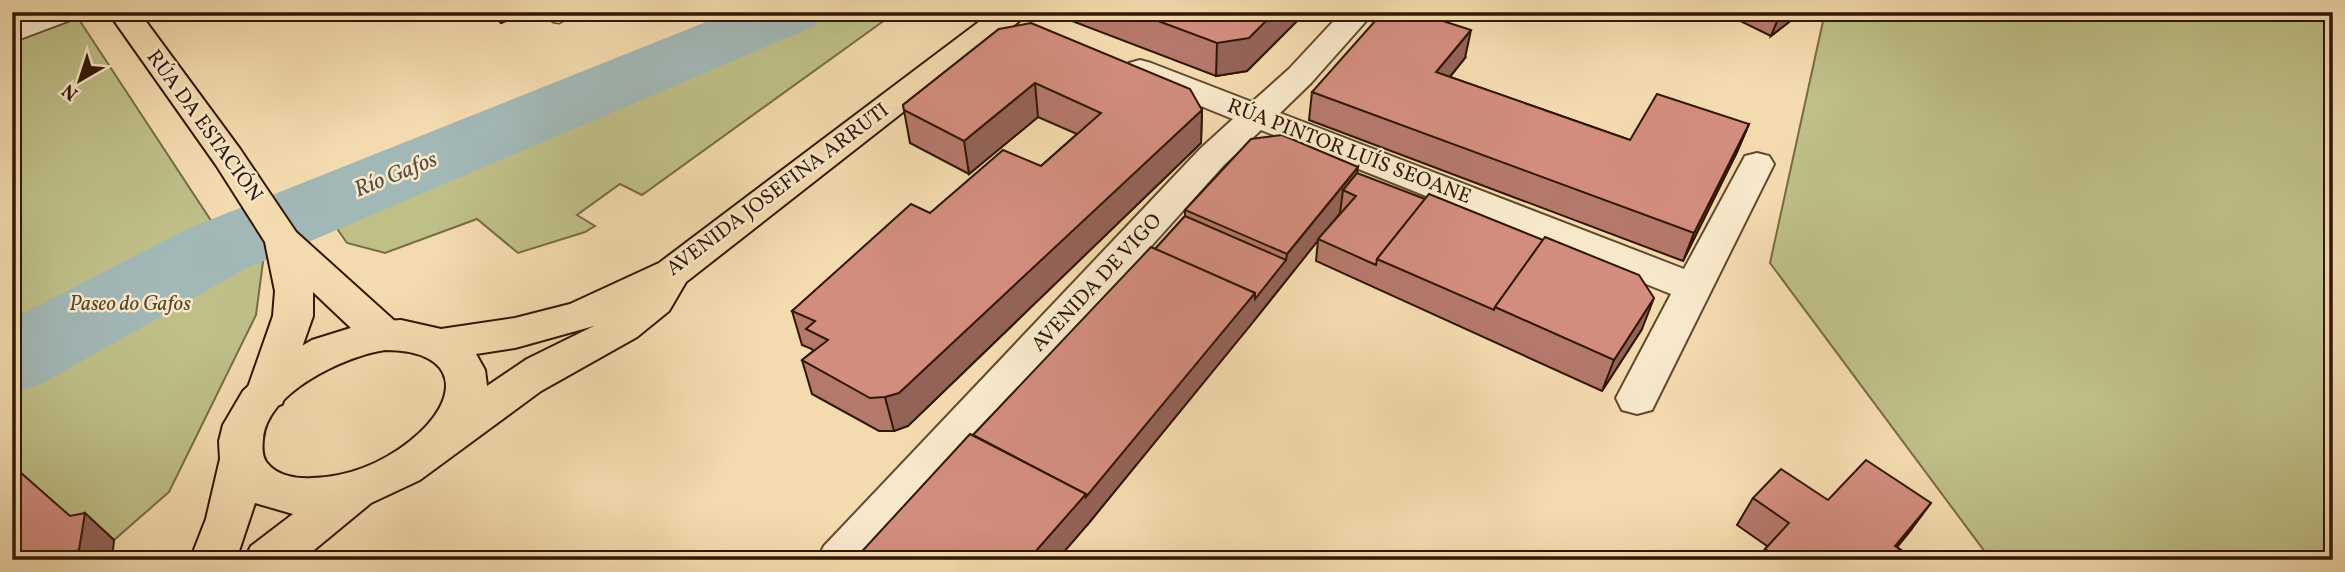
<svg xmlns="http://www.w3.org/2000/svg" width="2345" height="572" font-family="Vollkorn,serif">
<rect width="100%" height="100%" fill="#f4dbaf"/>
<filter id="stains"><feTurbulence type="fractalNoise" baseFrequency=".00286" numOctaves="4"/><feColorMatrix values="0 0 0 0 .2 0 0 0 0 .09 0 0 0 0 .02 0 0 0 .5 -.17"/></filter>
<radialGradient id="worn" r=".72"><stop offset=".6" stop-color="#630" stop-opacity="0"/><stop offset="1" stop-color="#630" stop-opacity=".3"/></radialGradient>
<g fill="#bfbf88" stroke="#786b44" stroke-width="2">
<polygon points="74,12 210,219 263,262 256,315 169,492 114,540 99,543 12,465 12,32"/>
<polygon points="802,12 896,12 642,195 620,184 577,215 595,226 585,232 518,253 477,219 385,253 347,243 326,213 777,27"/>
<polygon points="1825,12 2333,12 2333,560 1991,560 1770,263"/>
</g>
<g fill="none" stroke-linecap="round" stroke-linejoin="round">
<polygon fill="#a2b8b7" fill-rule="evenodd" points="731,12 824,12 815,26 245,269 43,383 12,393 12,319 187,229"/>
<g stroke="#62482c" stroke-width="3">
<polygon id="lane" points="544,12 580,12 559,23 553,22"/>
</g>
<g stroke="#62482c" stroke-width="4">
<g id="street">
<polygon points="37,12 80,12 76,18 12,42 12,22"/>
<polygon points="1342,12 1374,12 1311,83 1280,113 1684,269 1745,156 1757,153 1769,156 1774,164 1652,410 1637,414 1622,410 1616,398 1671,294 1261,130 1224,165 869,560 817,560 824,546 1200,149 1233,119 1129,77 1124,70 1129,63 1140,60 1151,63 1252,102 1289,69"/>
</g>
</g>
<g stroke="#311701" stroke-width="4">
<polygon id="primary" points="108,12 139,12 240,149 296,232 398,324 404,335 398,346 384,350 370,346 313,292 313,316 282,404 267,409 252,404 246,393 273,316 275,291 265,242 216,165"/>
</g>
<g stroke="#311701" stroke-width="4">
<path id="highway" d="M992,12H1027L1023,18L686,282L669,311L637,337L541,391L420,480L371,503L302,560H244L251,546L293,514L255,503L236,560H190L206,519L220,459L219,441L223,425L243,391L273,363L312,340L370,322L401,320L441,329L515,318L570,304L659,263ZM594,326L527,359L487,386L485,370L476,354L515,348ZM385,350C461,350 462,400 410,441C381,464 347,477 312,478C297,479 278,476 268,464C262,458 262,448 263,439C267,392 345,356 385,350Z"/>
</g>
<use href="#lane" fill="#f8e8cb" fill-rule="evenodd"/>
<use href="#street" fill="#f8e8cb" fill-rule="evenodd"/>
<use href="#primary" fill="#f4dbaf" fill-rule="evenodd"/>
<use href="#highway" fill="#f4dbaf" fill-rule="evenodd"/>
</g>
<g fill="#b5796c" stroke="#311701" stroke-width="2">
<polygon points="490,12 526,12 501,23"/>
<polygon points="1069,12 1306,12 1247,71 1216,76 1072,21"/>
<polygon points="1731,12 1802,12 1771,36 1730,16"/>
<polygon points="999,29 1202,110 1201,143 908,426 894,431 879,431 812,394 802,360 813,351 812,349 802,345 792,311 930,213 1041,166 1077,134 1038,117 969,174 910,143 903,105"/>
<polygon points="1465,58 1450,77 1630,140 1749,124 1737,152 1683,261 1309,120 1312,92"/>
<polygon points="1357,173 1642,329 1602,391 1316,261 1318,240 1253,322 1088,524 973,435 1155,249 1185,216 1185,210"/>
<polygon points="1753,498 1828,500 1911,530 1897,547 1915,560 1758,560 1767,546 1737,525"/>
</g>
<g fill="#946358" stroke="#311701" stroke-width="2">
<polygon points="496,12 526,12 501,23"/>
<polygon points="1275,12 1306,12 1247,71 1216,76 1217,43"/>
<polygon points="1782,12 1802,12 1771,36 1780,14"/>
<polygon points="1471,30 1465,58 1431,100 1436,72"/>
<polygon points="1035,83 1038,117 969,174 964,141"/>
<polygon points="1202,110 1201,143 908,426 894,431 885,397"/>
<polygon points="1749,124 1737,152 1683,261 1694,233"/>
<polygon points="1358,167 1354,195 1343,190 1340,213 1253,322 1088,524 1057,560 1028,560 1255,293 1286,260 1287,254"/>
<polygon points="1654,298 1642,329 1602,391 1614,360"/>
<polygon points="1931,503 1911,530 1886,560 1895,546"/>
<polygon points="85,513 114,540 112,560 61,560 67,554"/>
</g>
<g fill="#d38d7e" stroke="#311701" stroke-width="2">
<polygon points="1134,12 1275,12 1249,38 1217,43"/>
<polygon points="1383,12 1415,12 1471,30 1436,72 1630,140 1657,94 1749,124 1694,233 1312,92"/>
<polygon points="1031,23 1190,89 1202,110 899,393 885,397 870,398 802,360 828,340 806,329 815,321 792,311 911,204 930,213 1003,150 1041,166 1101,113 1035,83 964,141 904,110 903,105 999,29"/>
<polygon points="1282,135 1358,167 1287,254 1185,210 1251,139"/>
<polygon points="1357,173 1425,199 1377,259 1376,265 1318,239 1356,196 1343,190"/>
<polygon points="1429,194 1543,240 1495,307 1494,310 1377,259"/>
<polygon points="1185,216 1286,260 1255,299 1255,293 1155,249"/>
<polygon points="1545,237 1639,275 1654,298 1614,360 1495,307"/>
<polygon points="1151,247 1255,293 1086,497 1086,494 973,435"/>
<polygon points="970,434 1086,494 1028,560 854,560"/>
<polygon points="1866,460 1931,503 1895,546 1915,560 1781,560 1765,549 1789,523 1753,498 1781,469 1828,500"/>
<polygon points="12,465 70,516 85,513 79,550 67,554 61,560 12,560"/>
</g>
<g text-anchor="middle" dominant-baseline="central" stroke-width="5" stroke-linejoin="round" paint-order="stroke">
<g font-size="21" fill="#311701" stroke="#f8e8cb">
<text transform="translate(204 126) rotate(54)">RÚA DA ESTACIÓN</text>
<text transform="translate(1349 152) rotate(21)">RÚA PINTOR LUÍS SEOANE</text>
<text transform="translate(778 190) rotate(-37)">AVENIDA JOSEFINA ARRUTI</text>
<text transform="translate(1097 283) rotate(-47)">AVENIDA DE VIGO</text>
</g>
<g font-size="21" font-style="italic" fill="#5c492a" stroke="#f8e8cb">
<text x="130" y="304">Paseo do Gafos</text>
</g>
<g font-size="23" font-style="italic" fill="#594f41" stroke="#f8e8cb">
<text transform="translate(396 175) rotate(-22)">Río Gafos</text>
</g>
</g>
<rect width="2345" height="572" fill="none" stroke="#f4dbaf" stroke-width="42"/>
<rect x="14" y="14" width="2317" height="544" fill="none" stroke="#311701" stroke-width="3.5"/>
<rect x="21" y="21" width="2303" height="530" fill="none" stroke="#311701" stroke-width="2"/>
<g transform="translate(80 80) rotate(219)" stroke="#f8e8cb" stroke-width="5" paint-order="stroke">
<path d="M0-5L12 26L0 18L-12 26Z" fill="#311701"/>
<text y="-10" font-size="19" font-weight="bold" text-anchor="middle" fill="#311701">N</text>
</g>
<rect width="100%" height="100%" filter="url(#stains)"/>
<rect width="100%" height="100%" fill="url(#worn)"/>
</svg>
